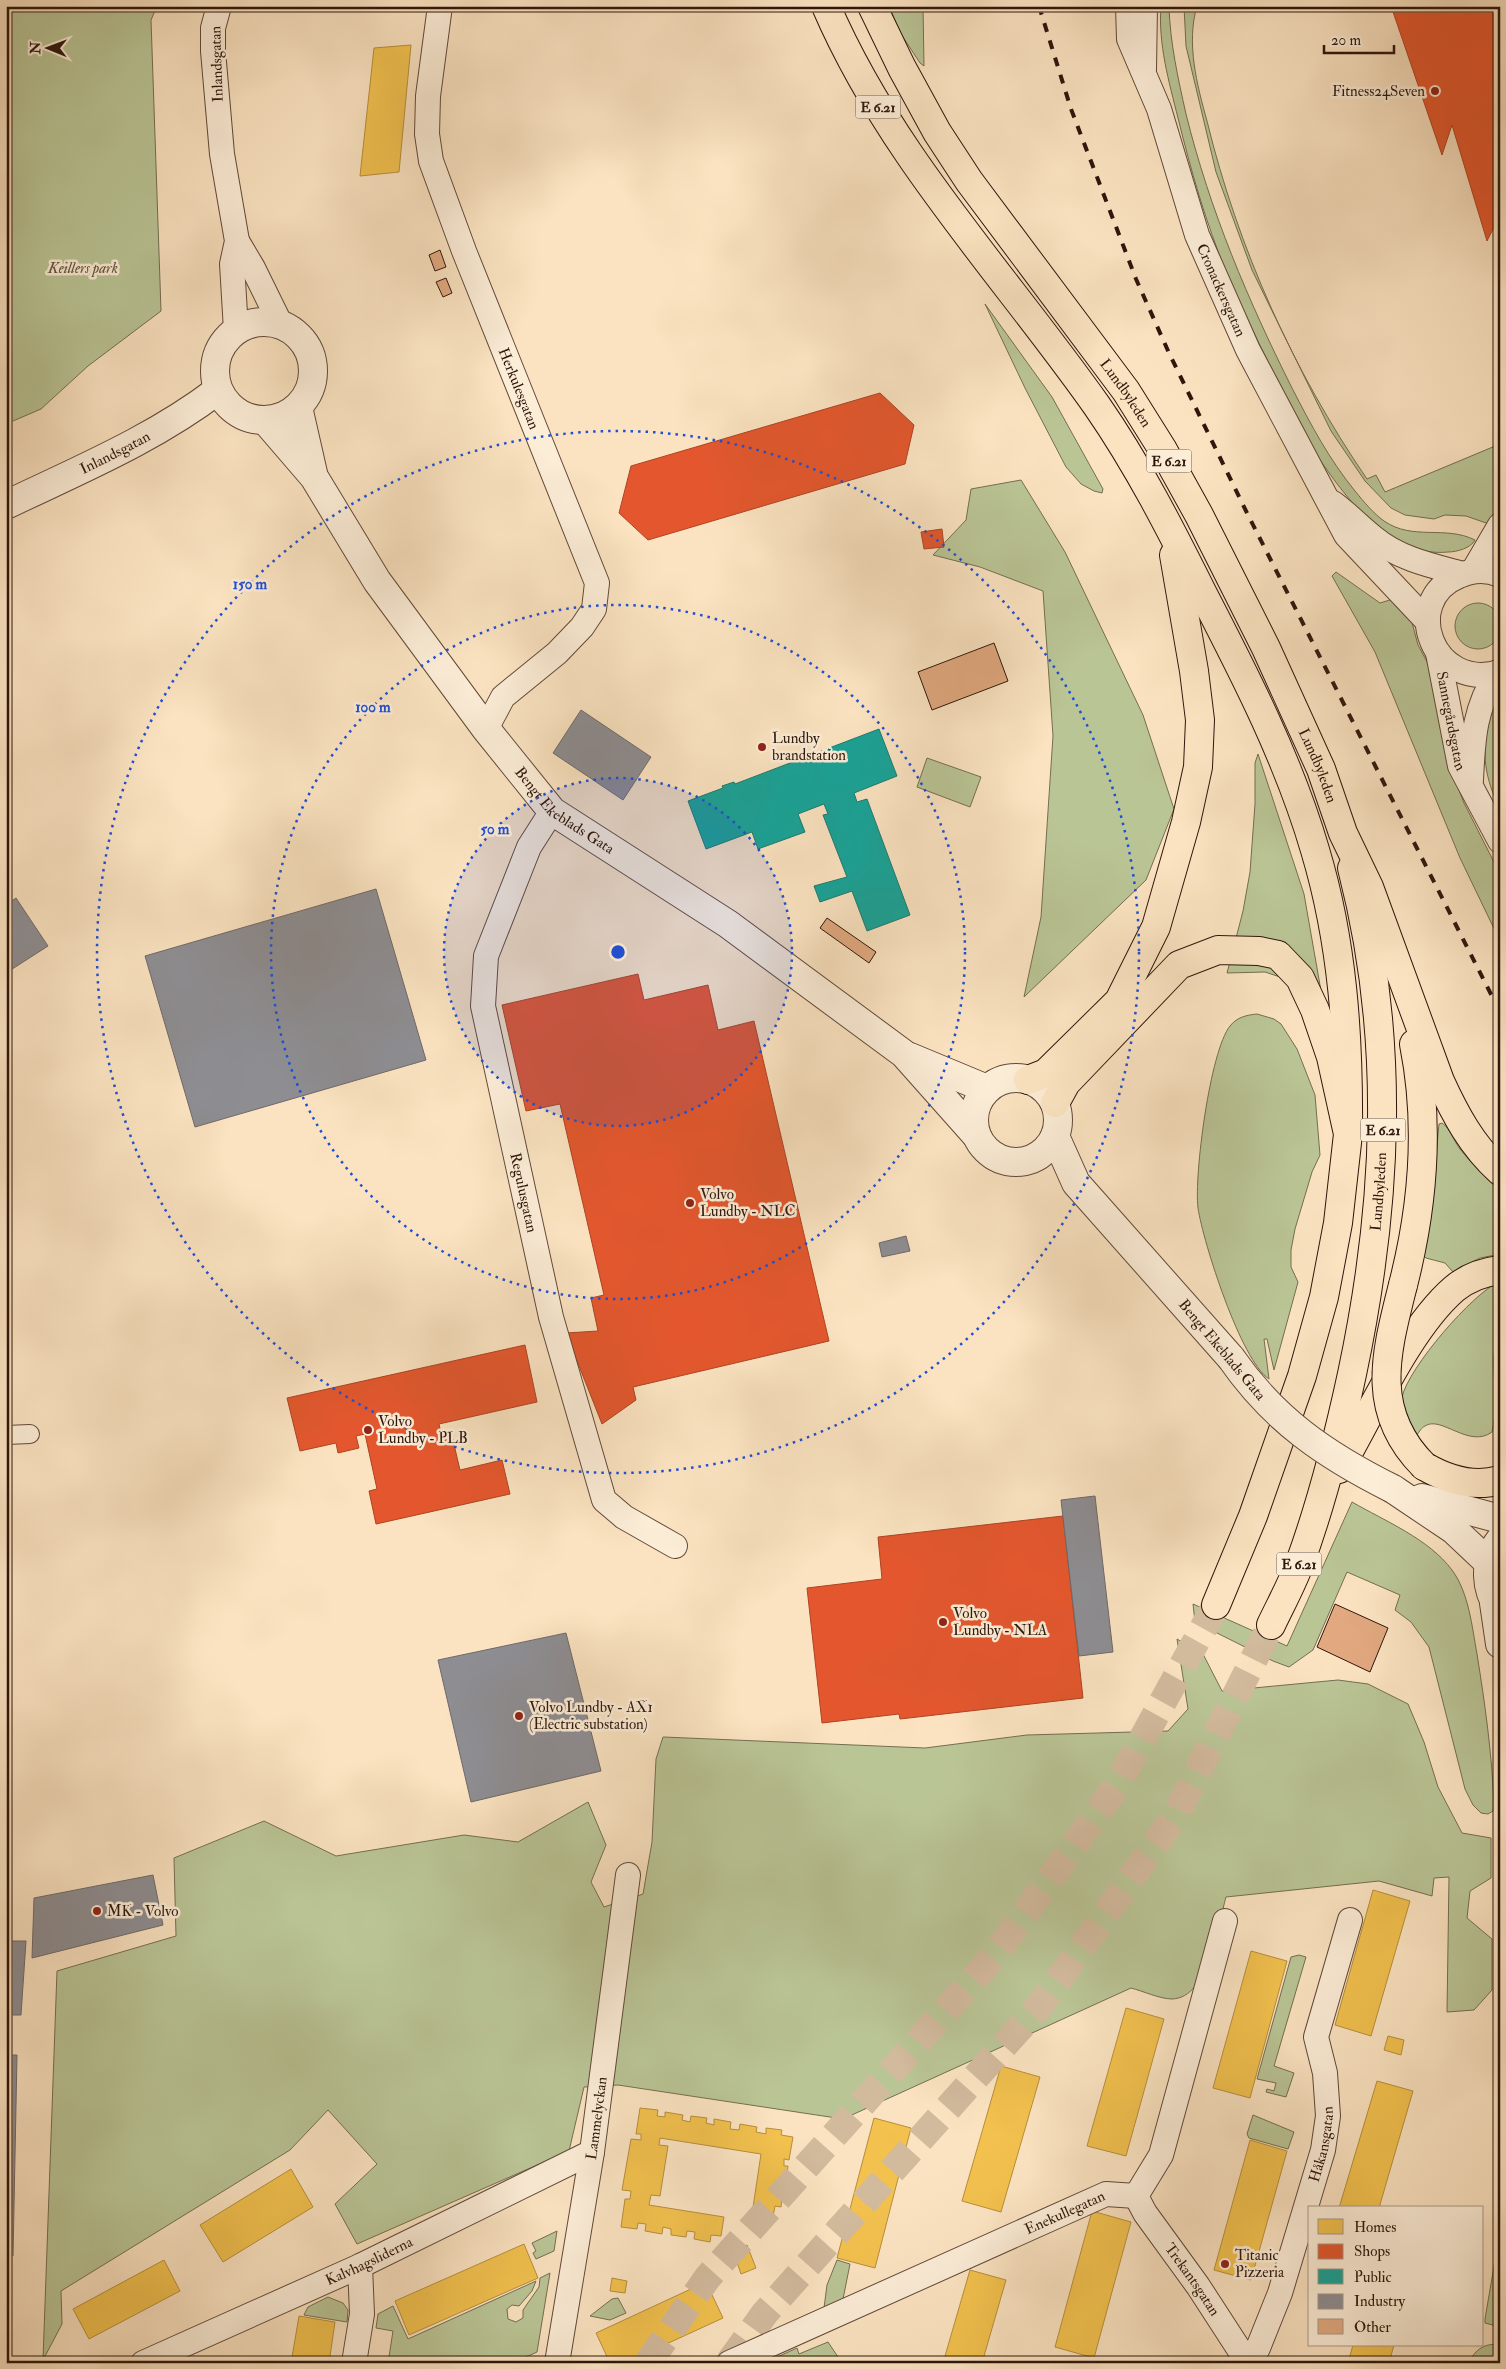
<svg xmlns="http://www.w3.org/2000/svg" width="1506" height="2369" font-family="'IM FELL Double Pica',serif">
<rect width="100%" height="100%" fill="#fbe3c1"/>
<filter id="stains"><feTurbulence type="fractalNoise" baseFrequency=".004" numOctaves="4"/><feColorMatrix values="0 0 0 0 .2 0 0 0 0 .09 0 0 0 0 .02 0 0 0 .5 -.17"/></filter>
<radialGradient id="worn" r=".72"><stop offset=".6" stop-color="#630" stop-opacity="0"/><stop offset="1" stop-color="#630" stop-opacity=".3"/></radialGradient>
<g fill="#bac596" stroke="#746e51">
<polygon points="6,6 157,6 151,20 161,311 88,366 41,409 6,424"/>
<polygon points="889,6 923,6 924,66 920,63 901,34"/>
<path d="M1161,6H1169C1170,43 1178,78 1186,114C1210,211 1248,300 1292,388C1311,425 1329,459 1355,491C1364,502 1373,513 1384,521C1413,541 1445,525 1475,540C1471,548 1457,552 1448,552C1389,558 1345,497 1316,454C1285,395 1253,335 1227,274C1206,223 1191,171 1178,118C1169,82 1158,44 1161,6Z"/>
<path d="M1184,6H1197C1186,43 1197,85 1207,121C1238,248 1293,371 1367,479L1376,475L1385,492L1500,444V503L1489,524L1466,516L1445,515L1434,519L1405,515L1391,508L1365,481L1331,431L1252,270L1216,172L1186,46Z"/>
<polygon points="985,304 1052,397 1103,489 1102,493 1094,491 1081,484 1066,467 1025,388"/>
<polygon points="1021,480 1065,552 1143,715 1174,809 1146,880 1024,997 1041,917 1053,736 1043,591 980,567 933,555 966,520 971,489"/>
<polygon points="1336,572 1380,603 1396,598 1410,615 1418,645 1433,673 1455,780 1464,803 1500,874 1500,941 1460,858 1375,652 1332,576"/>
<circle cx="1478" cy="626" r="23"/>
<path d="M1500,696V809C1485,779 1481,753 1489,721C1491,711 1492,703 1500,696Z"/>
<polygon points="1258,754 1304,894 1327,1025 1283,978 1265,972 1227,973 1243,911 1250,872 1255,804 1255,763"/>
<polygon points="927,758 981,777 970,807 917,787"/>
<path d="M1257,1014L1274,1019L1281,1024L1297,1049L1315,1095L1320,1155L1312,1172L1295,1229L1291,1250V1267L1298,1282L1274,1370L1267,1339H1264L1269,1379C1241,1361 1203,1242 1198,1208C1194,1175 1210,1051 1230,1026C1237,1017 1247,1015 1257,1014Z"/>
<path d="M1442,1123C1451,1129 1453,1140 1460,1149C1472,1164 1484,1176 1500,1188V1254L1480,1258L1453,1272L1445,1263L1426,1258L1423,1255L1431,1208L1439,1124Z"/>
<path d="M1500,1281V1335C1488,1355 1496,1379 1496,1401C1496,1411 1494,1422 1492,1432C1469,1449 1441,1415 1425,1426C1422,1427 1419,1432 1417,1435C1410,1427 1399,1408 1402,1397C1409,1367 1472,1294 1500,1281Z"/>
<path d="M1352,1502C1385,1521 1429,1539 1452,1570C1469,1593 1472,1627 1477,1654C1485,1704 1492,1754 1494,1805L1493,1811L1488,1814L1481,1813L1473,1805L1465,1789L1429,1647L1411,1622L1395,1610L1400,1595L1347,1572L1313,1650L1289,1667L1273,1661L1195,1622L1193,1604L1287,1646Z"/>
<path d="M1177,1639L1203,1654L1222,1691L1338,1680L1368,1684L1408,1704L1424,1742L1438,1787L1462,1833L1491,1838V1878L1470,1891L1467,1918L1492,1939V1990L1474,2010L1447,2012L1449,1877L1434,1878L1432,1896L1379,1881L1226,1897C1218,1925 1209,1998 1172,1999C1160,1999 1143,1991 1131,1988L843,2119L618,2085L584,2087L569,2151L357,2244L335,2204L377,2164L328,2110L290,2150L61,2291L62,2324L43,2360L57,1971L176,1936L174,1858L264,1821L336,1856L464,1835L518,1842L588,1802L606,1845L591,1882L604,1907L643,1894L652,1842L656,1759L663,1737L925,1748L1027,1735L1168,1731L1188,1709Z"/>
<polygon points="1299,1955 1306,1957 1274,2066 1294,2073 1286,2097 1266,2092 1267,2089 1274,2091 1276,2083 1257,2079 1291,1957"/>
<polygon points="1253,2115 1294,2132 1288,2149 1249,2138 1247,2134"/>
<polygon points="557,2231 554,2251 536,2259 533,2253 536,2251 532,2243"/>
<polygon points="1500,2231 1500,2327 1485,2323 1485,2319"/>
<polygon points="837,2260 850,2264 843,2299 824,2308 827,2285"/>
<polygon points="550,2273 537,2352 513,2363 388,2363 393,2331 376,2328 378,2314 393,2306 408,2339 536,2281 532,2291 519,2306 512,2305 507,2309 508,2319 516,2322 523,2318 523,2310 539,2287 540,2278"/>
<polygon points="328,2297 343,2303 348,2310 347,2322 304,2315 308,2307"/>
<polygon points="618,2298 626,2313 610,2320 590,2316 612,2299"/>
<polygon points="828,2342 842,2363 764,2363 797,2348 799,2354"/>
<path d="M1500,2344V2363H1469C1476,2348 1484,2344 1500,2344Z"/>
</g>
<g fill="#f2c14e" stroke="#b78e3a">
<polygon points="411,45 399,172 360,176 374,48"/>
<polygon points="1373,1890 1410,1901 1371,2036 1335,2025"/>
<polygon points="1251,1951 1287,1961 1250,2098 1213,2088"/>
<polygon points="1126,2008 1164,2019 1126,2156 1087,2146"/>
<polygon points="1388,2036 1404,2040 1401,2055 1384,2050"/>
<polygon points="1001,2066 1040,2077 1001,2212 962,2201"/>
<polygon points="1377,2081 1413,2091 1379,2208 1339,2208"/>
<polygon points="640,2108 658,2110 657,2116 665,2117 665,2112 683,2115 682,2120 690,2122 691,2116 707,2118 706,2123 714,2125 714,2119 731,2122 730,2129 739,2130 740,2124 757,2127 756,2132 766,2134 766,2128 782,2130 781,2135 793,2137 789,2160 784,2159 784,2166 788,2166 786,2183 777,2182 776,2189 783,2191 781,2207 775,2206 773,2217 752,2214 761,2154 660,2138 659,2145 668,2146 660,2196 651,2195 649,2205 724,2217 721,2236 711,2235 710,2242 694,2239 695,2232 687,2231 686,2237 671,2235 671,2229 663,2227 662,2234 645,2231 646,2224 638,2223 637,2229 621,2227 625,2199 630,2199 631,2191 622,2190 631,2139 641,2140 641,2134 636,2134"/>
<polygon points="874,2118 911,2128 875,2268 837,2258"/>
<polygon points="1250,2140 1287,2151 1251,2280 1214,2270"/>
<polygon points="291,2169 313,2207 223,2262 200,2225"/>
<polygon points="1092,2211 1131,2222 1094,2358 1055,2347"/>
<polygon points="524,2244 538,2278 409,2335 395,2301"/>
<polygon points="747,2245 756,2268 741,2274 733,2251"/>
<polygon points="164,2260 180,2291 89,2339 73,2309"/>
<polygon points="970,2270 1006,2280 982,2363 943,2363"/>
<polygon points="612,2278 627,2281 625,2293 610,2291"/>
<polygon points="706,2282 723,2318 625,2363 610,2363 596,2333"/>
<polygon points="299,2316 335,2322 329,2363 291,2363"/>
<polygon points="1353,2345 1394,2345 1389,2363 1348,2363"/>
<polygon points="1188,2357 1209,2363 1187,2363"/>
</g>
<g fill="#e4572e" stroke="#ad4424">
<polygon points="1391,6 1500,6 1500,238 1495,225 1487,241 1452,125 1442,155"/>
<polygon points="880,393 914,425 905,464 648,540 619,513 631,466"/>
<polygon points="942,529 944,547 924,549 921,532"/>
<polygon points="638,974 644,1000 708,985 718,1030 754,1021 829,1341 633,1387 636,1400 602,1424 566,1333 598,1331 591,1298 604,1295 560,1104 526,1111 502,1005"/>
<polygon points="525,1345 537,1402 439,1424 442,1438 452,1436 460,1470 502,1460 510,1494 376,1524 369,1491 377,1489 365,1434 356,1436 359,1448 338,1453 336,1443 300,1451 287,1398"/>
<polygon points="1063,1516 1083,1698 900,1719 899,1714 822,1723 807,1588 882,1579 878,1537"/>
</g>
<polygon fill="#17a398" stroke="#1e796e" points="879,729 897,776 854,793 857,802 867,799 910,915 867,931 852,891 820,902 814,886 847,877 823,815 828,814 824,804 798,814 805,832 758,849 752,832 706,849 688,801 723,788 722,786 734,782 735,784"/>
<g fill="#8d8d92" stroke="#70696a">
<polygon points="581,710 651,757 623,800 553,753"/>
<polygon points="376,889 426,1060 195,1127 145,956"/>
<polygon points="16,898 48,946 6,973 6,905"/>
<polygon points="906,1236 910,1251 882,1257 879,1243"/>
<polygon points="1095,1496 1113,1652 1079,1656 1061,1500"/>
<polygon points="566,1633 601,1771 471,1802 438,1660"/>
<polygon points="153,1875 163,1925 32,1958 34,1898"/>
<polygon points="6,1941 26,1941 21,2015 6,2015"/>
<polygon points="6,2055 17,2055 13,2256 6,2256"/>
</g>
<g fill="#e2a980" stroke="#2e160c">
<polygon points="440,250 446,267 435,271 429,255"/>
<polygon points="446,278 452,293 443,297 436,282"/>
<polygon points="994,643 1008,681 932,710 918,672"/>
<polygon points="827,918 876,952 869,963 820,928"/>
<polygon points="1335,1604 1388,1628 1370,1672 1317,1647"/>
</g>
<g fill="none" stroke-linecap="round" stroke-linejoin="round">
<g stroke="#d2ba9d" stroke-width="28" stroke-dasharray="28 14" stroke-linecap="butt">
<polyline points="648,2363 708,2277 995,1955 1116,1787 1216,1605"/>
<polyline points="729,2363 765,2313 1042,2003 1176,1815 1271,1625"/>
</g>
<g stroke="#614939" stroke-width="20">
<polyline id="pedestrian" points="6,1435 30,1434"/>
</g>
<g stroke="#614939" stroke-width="26">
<g id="minor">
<polyline points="219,6 213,28 213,51 222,154 237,241 232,264 236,330"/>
<path id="s1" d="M440,6L428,96L427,134L431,161L464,251L597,583L594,609L582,627L557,653L503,697L486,729"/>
<path id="s2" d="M1128,6L1129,39L1159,109L1197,235L1248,350L1346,535L1428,622"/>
<polyline points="1144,69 1145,6"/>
<polyline points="237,241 253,268 281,325"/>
<path d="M1333,503C1348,514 1360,527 1374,538C1399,559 1433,566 1463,574"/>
<polyline points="1473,571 1500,525"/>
<path d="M1500,575C1486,569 1472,570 1459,576C1399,601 1433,692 1500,672"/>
<path id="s3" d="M1438,653L1460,766L1500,841"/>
<path d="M1471,780C1473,738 1474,708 1498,672"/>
<path id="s4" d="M552,811L529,847L486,956L483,1006L551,1317L604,1500L624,1517L675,1546"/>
<path id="s5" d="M1136,2196L1145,2213L1198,2286L1248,2363"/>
<path id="s6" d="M143,2363L360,2266L592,2152"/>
<polyline points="354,2363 362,2314 360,2266"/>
<path id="s7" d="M557,2363L592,2152L628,1875"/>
<path id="s8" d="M729,2363L1106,2194L1136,2196L1161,2155L1225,1921"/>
<path id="s9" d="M1250,2363L1258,2348L1280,2293L1323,2150L1328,2116L1325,2073L1316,2037L1350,1920"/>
</g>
</g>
<g stroke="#614939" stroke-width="30">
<g id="tertiary">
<circle cx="264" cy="371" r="49"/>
<polyline points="298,407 313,473"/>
<path id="s10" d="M265,420L314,477L377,581L486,729L552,811L728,924L904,1054L976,1135"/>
<path id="s11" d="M6,505C79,470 154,439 218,390"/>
<polyline points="910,1057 987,1089"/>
<circle cx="1016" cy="1120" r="42"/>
<polyline points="1055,1136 1076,1183 1231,1358"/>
<polyline points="1393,1489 1454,1530 1489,1563"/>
<polyline points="1422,1498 1500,1519"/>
<path d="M1500,1540C1483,1562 1485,1589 1500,1611"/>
<polyline points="1494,1603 1500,1644"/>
</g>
</g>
<g stroke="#2e160c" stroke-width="30">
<g id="trunk">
<polyline points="1055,1103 1066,1083 1179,965 1218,950 1259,951 1278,955 1300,978 1315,1010 1331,1057 1348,1134 1338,1223 1324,1297 1302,1376 1253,1516 1216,1605"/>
<path d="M1339,1469C1371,1414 1408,1329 1454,1289C1467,1278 1484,1272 1500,1270"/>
<path id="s12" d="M1271,1625C1280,1606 1291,1586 1299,1565C1322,1503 1338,1439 1352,1374C1388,1204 1396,1038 1352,868"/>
</g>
</g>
<g stroke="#2e160c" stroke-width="30">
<g id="motorway">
<path d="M826,6C890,155 1004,274 1097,406C1138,465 1171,530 1203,594C1246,677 1289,761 1315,850C1343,943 1349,1038 1348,1134"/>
<path id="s13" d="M872,6L902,68L937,132L969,181L1126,391L1163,450L1199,515L1266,648L1321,769L1343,833L1369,887L1440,1081C1455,1114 1472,1146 1500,1171"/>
<polyline points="1028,1080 1046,1073 1119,1001 1156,927 1186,822 1198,767 1200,720 1194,671 1174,555"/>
<path d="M1403,1285C1423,1207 1430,1125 1414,1044"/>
<path d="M1424,1466C1448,1480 1473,1488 1500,1480"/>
</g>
</g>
<use href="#pedestrian" stroke="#fcedd7" stroke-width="18"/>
<use href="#minor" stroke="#fcedd7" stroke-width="24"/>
<use href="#tertiary" stroke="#fcedd7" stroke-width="28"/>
<use href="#trunk" stroke="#fbe3c1" stroke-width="28"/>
<use href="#motorway" stroke="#fbe3c1" stroke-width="28"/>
<polyline stroke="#2e160c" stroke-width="4" stroke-dasharray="9 9" stroke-linecap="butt" points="1039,6 1071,109 1136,279 1169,353 1248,515 1500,1012"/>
<g stroke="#614939" stroke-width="30" stroke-linecap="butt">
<path id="tertiary-bridge" d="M1231,1358C1274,1420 1325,1455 1393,1489"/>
</g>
<g stroke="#2e160c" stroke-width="30" stroke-linecap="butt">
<path id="motorway-bridge" d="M1403,1285C1386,1353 1369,1411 1424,1466"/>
</g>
<use href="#tertiary-bridge" stroke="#fcedd7" stroke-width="28"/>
<use href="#motorway-bridge" stroke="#fbe3c1" stroke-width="28"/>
</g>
<circle cx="618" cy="952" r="174" fill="#1d4ed8" fill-opacity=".12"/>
<g fill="none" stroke="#1d4ed8" stroke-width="2.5" stroke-dasharray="2.5 5">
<circle cx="618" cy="952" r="174"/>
<circle cx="618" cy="952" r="347"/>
<circle cx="618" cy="952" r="521"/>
</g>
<g fill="#8f2418" stroke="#fcedd7" stroke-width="2">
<circle cx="1435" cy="91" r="5"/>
<circle cx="762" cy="747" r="5"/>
<circle cx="690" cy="1203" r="5"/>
<circle cx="368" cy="1430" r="5"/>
<circle cx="943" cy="1622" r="5"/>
<circle cx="519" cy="1716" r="5"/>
<circle cx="97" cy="1911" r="5"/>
<circle cx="1225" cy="2264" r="5"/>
</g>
<g text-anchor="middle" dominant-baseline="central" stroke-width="5" stroke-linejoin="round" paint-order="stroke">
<g fill="#fcedd7" stroke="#6c5649" stroke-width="1">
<rect x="855.5" y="95.5" width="45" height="23" rx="4"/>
<rect x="1146.5" y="449.5" width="45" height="23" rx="4"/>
<rect x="1360.5" y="1118.5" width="45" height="23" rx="4"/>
<rect x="1276.5" y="1552.5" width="45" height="23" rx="4"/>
</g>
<g font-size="14" font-weight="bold" fill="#2e160c">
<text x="878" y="107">E 6.21</text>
<text x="1169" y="461">E 6.21</text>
<text x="1383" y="1130">E 6.21</text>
<text x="1299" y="1564">E 6.21</text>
</g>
<g font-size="15" fill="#2e160c" stroke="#fcedd7">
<text transform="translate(217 64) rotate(-92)">Inlandsgatan</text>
<text stroke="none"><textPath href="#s2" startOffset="301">Cronackersgatan</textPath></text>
<text stroke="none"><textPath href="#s1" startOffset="400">Herkulesgatan</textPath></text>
<text stroke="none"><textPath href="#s13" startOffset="464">Lundbyleden</textPath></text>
<text stroke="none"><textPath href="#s11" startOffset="121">Inlandsgatan</textPath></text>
<text stroke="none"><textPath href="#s3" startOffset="69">Sannegårdsgatan</textPath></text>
<text stroke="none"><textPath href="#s13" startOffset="884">Lundbyleden</textPath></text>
<text stroke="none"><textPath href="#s10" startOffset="495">Bengt Ekeblads Gata</textPath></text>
<text stroke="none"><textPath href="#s12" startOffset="449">Lundbyleden</textPath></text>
<text stroke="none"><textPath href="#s4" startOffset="401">Regulusgatan</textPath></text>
<text transform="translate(1222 1350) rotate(50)">Bengt Ekeblads Gata</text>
<text stroke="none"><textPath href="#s7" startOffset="248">Lammelyckan</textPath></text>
<text stroke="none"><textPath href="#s9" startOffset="231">Håkansgatan</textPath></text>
<text stroke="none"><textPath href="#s8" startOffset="368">Enekullegatan</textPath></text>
<text stroke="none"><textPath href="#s6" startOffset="248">Kalvhagsliderna</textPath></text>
<text stroke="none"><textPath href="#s5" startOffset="101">Trekantsgatan</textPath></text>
</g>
<g font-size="15" fill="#2e160c" stroke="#fcedd7" text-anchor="start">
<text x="1425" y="91" text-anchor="end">Fitness24Seven</text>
<text x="772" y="738">Lundby<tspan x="772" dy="17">brandstation</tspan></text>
<text x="700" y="1194">Volvo<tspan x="700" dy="17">Lundby - NLC</tspan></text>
<text x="378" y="1421">Volvo<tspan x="378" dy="17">Lundby - PLB</tspan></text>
<text x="953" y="1613">Volvo<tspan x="953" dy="17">Lundby - NLA</tspan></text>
<text x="529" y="1707">Volvo Lundby - AX1<tspan x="529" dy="17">(Electric substation)</tspan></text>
<text x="107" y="1911">MK - Volvo</text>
<text x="1235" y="2255">Titanic<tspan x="1235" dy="17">Pizzeria</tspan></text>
</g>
<g font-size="15" font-style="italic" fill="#5f533c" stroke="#fcedd7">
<text x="83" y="268">Keillers park</text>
</g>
</g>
<circle cx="618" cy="952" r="8" fill="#1d4ed8" stroke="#fcedd7" stroke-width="2.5"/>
<g font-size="15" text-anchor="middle" font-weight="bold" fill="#1d4ed8" stroke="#fcedd7" stroke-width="5" stroke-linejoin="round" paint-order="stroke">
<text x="250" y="589">150 m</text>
<text x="373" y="712">100 m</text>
<text x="495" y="834">50 m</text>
</g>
<rect width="1506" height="2369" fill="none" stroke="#fbe3c1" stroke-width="25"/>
<rect x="8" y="8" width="1491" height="2354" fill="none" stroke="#2e160c" stroke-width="2.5"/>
<rect x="12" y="12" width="1481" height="2344" fill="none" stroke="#2e160c"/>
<rect x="1308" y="2206" width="175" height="140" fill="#fcedd7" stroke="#aa9786"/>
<rect x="1318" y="2219" width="25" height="15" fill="#f2c14e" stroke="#aa9786"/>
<text x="1354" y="2232" font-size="15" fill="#2e160c">Homes</text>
<rect x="1318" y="2244" width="25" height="15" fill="#e4572e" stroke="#aa9786"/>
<text x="1354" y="2256" font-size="15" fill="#2e160c">Shops</text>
<rect x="1318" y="2269" width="25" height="15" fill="#17a398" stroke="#aa9786"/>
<text x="1354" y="2282" font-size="15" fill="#2e160c">Public</text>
<rect x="1318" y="2294" width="25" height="15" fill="#8d8d92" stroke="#aa9786"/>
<text x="1354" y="2306" font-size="15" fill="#2e160c">Industry</text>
<rect x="1318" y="2319" width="25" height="15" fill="#e2a980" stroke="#aa9786"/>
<text x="1354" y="2332" font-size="15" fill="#2e160c">Other</text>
<g transform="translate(48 48) rotate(271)" stroke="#fcedd7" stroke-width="4" paint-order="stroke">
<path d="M0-4L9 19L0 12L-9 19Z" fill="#2e160c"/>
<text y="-8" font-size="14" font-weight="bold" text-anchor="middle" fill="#2e160c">N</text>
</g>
<path d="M1324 45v8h70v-8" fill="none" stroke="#2e160c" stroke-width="2.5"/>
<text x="1331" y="45" font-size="15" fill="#2e160c" stroke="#fcedd7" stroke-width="4" paint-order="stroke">20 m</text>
<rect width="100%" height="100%" filter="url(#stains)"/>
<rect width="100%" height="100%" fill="url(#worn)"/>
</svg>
